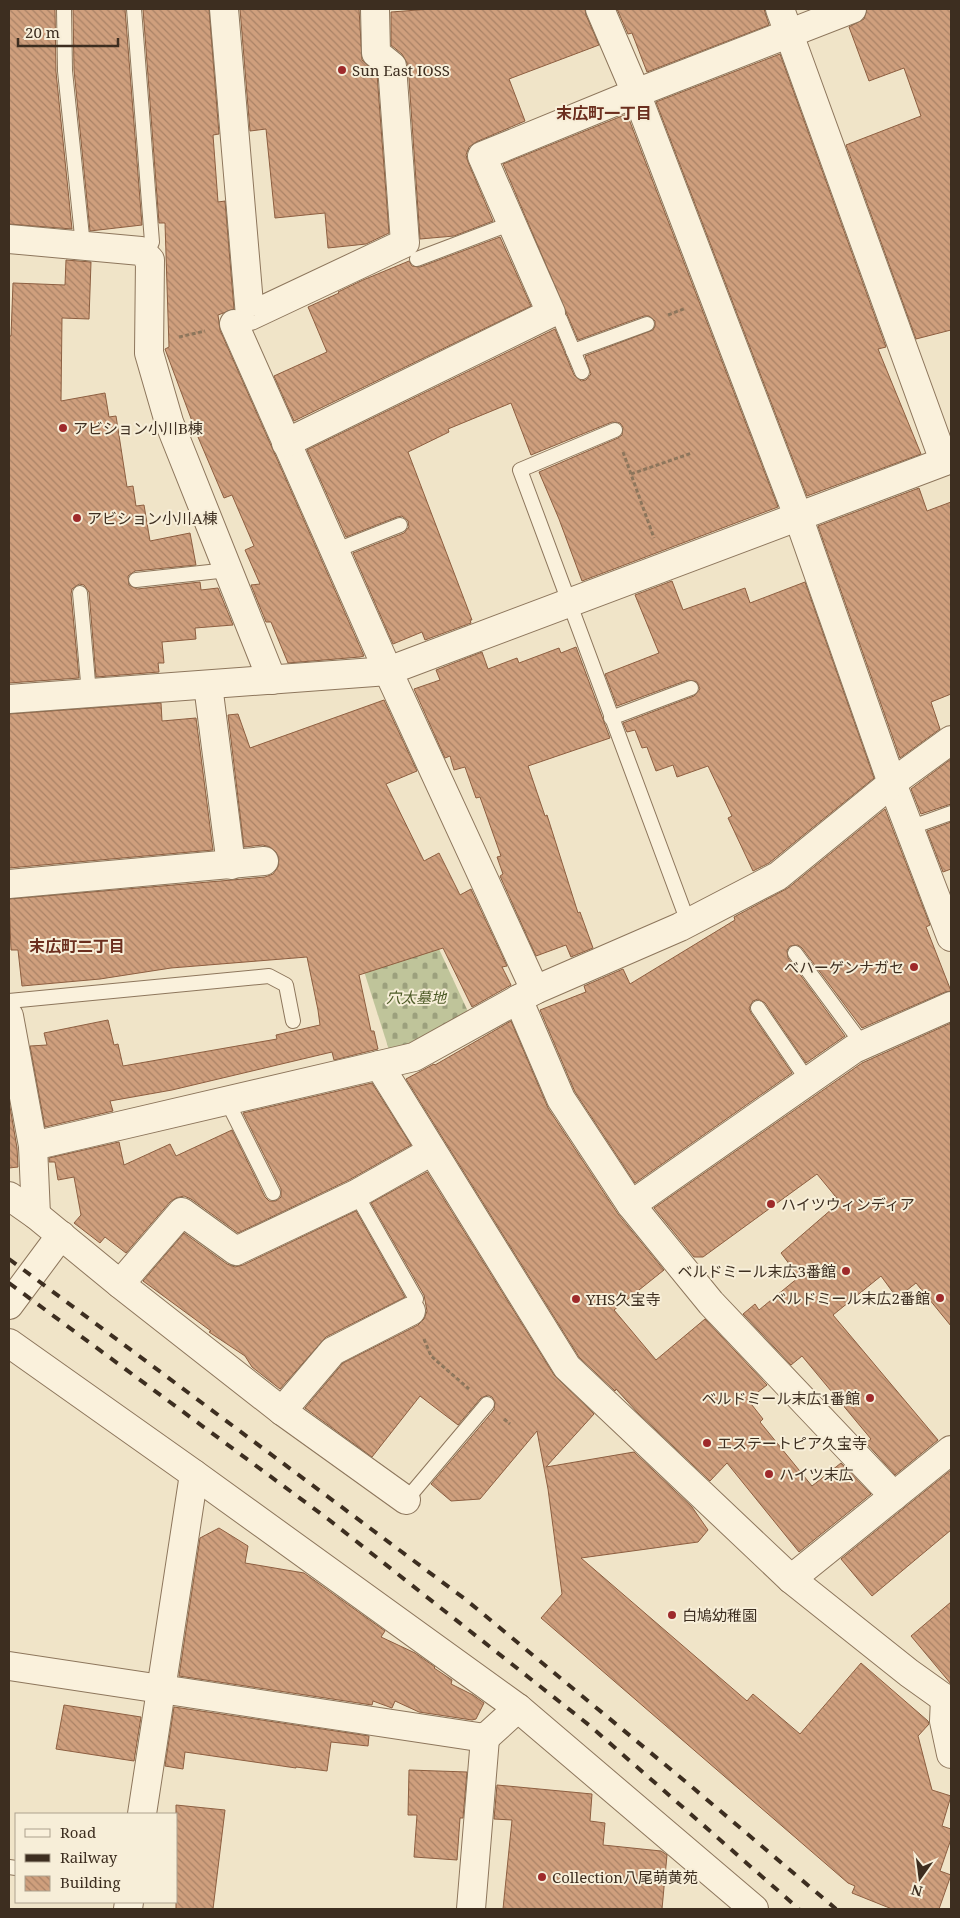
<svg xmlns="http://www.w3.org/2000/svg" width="960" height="1918" font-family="'Noto Serif','Noto Sans JP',serif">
<defs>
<pattern id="cemetery-stones" width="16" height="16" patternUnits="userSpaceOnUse" patternTransform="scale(1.25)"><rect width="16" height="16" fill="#bfc49a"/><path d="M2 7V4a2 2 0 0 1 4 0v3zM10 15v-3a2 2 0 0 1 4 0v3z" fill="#9ca07d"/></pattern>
<pattern id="building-back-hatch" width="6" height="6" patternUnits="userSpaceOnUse" patternTransform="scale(1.25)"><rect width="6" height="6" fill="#cf9f7d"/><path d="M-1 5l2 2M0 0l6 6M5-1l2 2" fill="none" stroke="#a98266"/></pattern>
</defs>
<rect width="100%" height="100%" fill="#f0e4c8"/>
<polygon fill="url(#cemetery-stones)" points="413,893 471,1018 390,1053 348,921"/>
<g fill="url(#building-back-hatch)" stroke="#8d5f41">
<polygon points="9,9 55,9 56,72 72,229 9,224"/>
<polygon points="73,9 125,9 142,225 90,231 74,70"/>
<polygon points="143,9 209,9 219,134 213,135 218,202 225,201 234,309 218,315 220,330 364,656 360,657 288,663 271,622 266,622 251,585 260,584 245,550 254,546 232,495 224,498 198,437 165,349 169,347 165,223 159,223"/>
<polygon points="240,9 359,9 362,60 377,74 389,233 366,244 328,248 325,213 275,218 266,129 250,131"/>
<polygon points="431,9 585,9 586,15 599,45 509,79 525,121 476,142 469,147 466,155 468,162 493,221 454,236 420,239 408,65 402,54 391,45 391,12"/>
<polygon points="617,9 764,9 769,25 647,72 632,33 628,34"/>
<polygon points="867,9 951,9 951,330 916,339 846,145 921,116 904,68 869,81 849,27 864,19"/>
<polygon points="780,54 886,347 878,349 921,454 807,496 656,102"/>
<polygon points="627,114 778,507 582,581 559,519 539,472 618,438 622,435 623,427 620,423 612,422 531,455 511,403 448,429 449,432 408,452 472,620 470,620 471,623 425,640 422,632 393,644 353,553 404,533 409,527 408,521 402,516 397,517 346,537 307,450 555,329 574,375 581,381 586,380 591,374 585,356 653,330 655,326 655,321 649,316 644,316 578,340 503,164"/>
<polygon points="500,237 531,306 294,421 274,376 327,352 308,307 339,293 338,292 363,280 409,261 412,266 420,267"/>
<polygon points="66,260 91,262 89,319 62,318 61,401 105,393 109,417 116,416 127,487 133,486 136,506 144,505 150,541 190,533 196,565 135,571 128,576 129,585 137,589 200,582 201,590 218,588 233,625 195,628 196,639 162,642 164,663 158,663 159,672 96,677 89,592 84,585 79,584 72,589 71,594 79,678 9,683 9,336 11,336 13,283 65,285"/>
<polygon points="919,488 927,511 951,502 951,694 931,702 940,729 900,758 818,526"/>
<polygon points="672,581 683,610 745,588 750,603 805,582 874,778 769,863 753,871 728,818 732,816 708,766 677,777 673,765 656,771 647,747 642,748 635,730 627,732 623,723 694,696 700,689 697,682 688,680 617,706 605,674 659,653 635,595"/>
<polygon points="576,647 610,738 528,766 545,816 547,815 578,913 580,912 593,948 571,957 566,945 536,956 500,876 503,874 497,857 501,856 480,797 476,798 465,767 454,770 450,756 445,758 414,689 440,680 436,670 482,652 488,669 517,658 519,663 559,648 561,653"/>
<polygon points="384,700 417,771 386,784 424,861 439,853 460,895 471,889 507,966 502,967 511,985 472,1007 443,948 359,975 371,1031 374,1031 378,1049 334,1060 332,1052 172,1090 110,1101 113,1111 45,1127 30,1046 47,1045 44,1033 108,1020 114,1045 118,1044 123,1066 277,1039 276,1035 320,1025 318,1010 307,957 171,968 100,979 22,986 18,950 11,950 9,899 232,880 265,877 273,874 278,867 279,859 276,852 270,847 263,845 244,847 228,715 238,714 250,748"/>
<polygon points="161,703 162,721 196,718 213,850 9,868 9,714"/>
<polygon points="951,759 951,804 921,814 911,789"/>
<polygon points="885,809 930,925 926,927 951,991 945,992 862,1028 802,948 798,945 790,946 787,950 788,958 845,1036 806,1063 765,1003 758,999 753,1001 749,1008 751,1013 792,1073 635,1183 575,1092 540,1010 586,992 584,986 623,969 630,984 735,920 734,917 788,888"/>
<polygon points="951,822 951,869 943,872 927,831"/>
<polygon points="511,1021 548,1108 618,1214 664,1270 614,1310 656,1360 705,1319 767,1385 748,1400 763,1419 760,1422 812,1486 841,1463 871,1494 799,1552 727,1463 710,1481 638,1413 616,1389 615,1391 579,1357 406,1079 434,1064 435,1065"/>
<polygon points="951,1023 951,1326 916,1283 897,1298 881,1276 833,1315 938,1440 895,1475 866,1443 871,1439 802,1356 791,1365 743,1314 755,1304 759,1310 799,1277 781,1253 840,1202 817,1174 703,1257 694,1257 654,1208 862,1063"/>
<polygon points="372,1083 411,1145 349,1180 238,1233 191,1199 184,1196 176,1198 170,1202 126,1253 105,1237 100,1243 74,1223 81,1215 74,1177 58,1180 55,1162 49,1162 49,1158 119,1142 124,1165 170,1144 176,1156 232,1130 265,1197 269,1201 276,1201 281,1197 281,1189 243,1113"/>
<polygon points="9,1101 17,1148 18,1167 9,1168"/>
<polygon points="427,1172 554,1375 594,1414 546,1467 634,1452 692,1507 708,1530 698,1542 581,1558 747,1701 753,1694 800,1734 861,1663 928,1721 929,1724 918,1736 932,1790 951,1796 942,1826 951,1829 951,1839 940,1871 951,1875 939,1909 892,1909 852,1893 855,1886 848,1883 541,1618 562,1594 548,1489 537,1431 480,1499 451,1501 431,1484 494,1410 495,1402 492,1397 488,1395 481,1398 458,1425 420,1396 372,1457 305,1408 343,1363 418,1325 424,1319 427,1311 424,1295 371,1203"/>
<polygon points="356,1211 405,1297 326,1337 280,1389 252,1367 245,1356 209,1332 211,1331 143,1281 184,1233 227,1264 235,1267 243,1265"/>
<polygon points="951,1470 951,1530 872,1596 841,1559"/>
<polygon points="219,1528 248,1546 245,1563 304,1573 385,1631 381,1637 415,1653 435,1667 434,1668 452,1680 451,1684 473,1695 484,1703 476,1719 472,1720 419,1712 395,1701 392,1708 373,1701 372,1705 179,1676 200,1538"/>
<polygon points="951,1602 951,1684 911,1636"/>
<polygon points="64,1705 141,1717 134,1761 56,1749"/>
<polygon points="174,1707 369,1736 368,1746 331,1742 327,1771 296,1767 296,1768 185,1752 183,1769 165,1766"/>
<polygon points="409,1770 467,1772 463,1818 460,1818 457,1860 414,1857 417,1815 408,1815"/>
<polygon points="497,1785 592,1794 590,1821 605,1823 603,1845 661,1851 667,1855 662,1909 503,1909 512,1820 494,1819"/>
<polygon points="176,1805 225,1810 213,1909 176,1909"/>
</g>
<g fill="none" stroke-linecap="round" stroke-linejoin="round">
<g stroke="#8d765c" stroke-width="16">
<g id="service">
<polyline points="64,9 65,71 83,246"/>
<polyline points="134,9 152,242 146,256"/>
<polyline points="417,259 512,223"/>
<polyline points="551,313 560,319 582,372"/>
<polyline points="573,351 647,324"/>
<polyline points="615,430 520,470 688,922"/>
<polyline points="334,551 400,525"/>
<polyline points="136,580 228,570"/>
<polyline points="80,593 89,693"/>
<polyline points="611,718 691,688"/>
<polyline points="909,828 951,813"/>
<polyline points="795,953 863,1045"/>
<polyline points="9,1001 269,976 286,985 293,1021"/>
<polyline points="758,1008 808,1081"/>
<polyline points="227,1101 273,1193"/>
<polyline points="356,1194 416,1299 411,1311"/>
<polyline points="406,1500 487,1404"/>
<polyline points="9,1867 16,1868"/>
</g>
</g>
<g stroke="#8d765c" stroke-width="30">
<g id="minor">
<polyline points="224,9 250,316 405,243 392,66 376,53 375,9"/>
<polyline points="600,9 636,93 798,516 892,783 951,937"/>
<polyline points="780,9 944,461"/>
<polyline points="9,239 141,251 150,260 149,353 169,422 272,680"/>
<polyline points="234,324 388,671 535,990"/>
<polyline points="286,443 551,313 482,156 636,93 852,9"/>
<polyline points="208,685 231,865"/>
<polyline points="9,699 388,671 951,459"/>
<polyline points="9,884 264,861"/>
<polyline points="518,999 561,1099 631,1205 711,1303 894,1496"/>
<polyline points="9,1016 33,1146 414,1057 535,990 680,927 778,876 892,783 951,740"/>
<polyline points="379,1065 567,1367 791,1579 909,1673 951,1703"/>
<polyline points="33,1146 36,1215"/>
<polyline points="9,1196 36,1215 120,1284 282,1411 406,1500"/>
<polyline points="631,1205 854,1049 951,1006"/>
<polyline points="120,1284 182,1212 236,1251 356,1194 432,1151"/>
<polyline points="9,1305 61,1235"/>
<polyline points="9,1343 194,1474 518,1708 754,1909"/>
<polyline points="282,1411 333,1351 411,1311"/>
<polyline points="791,1579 951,1450"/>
<polyline points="9,1666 485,1738 518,1708"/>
<polyline points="945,1698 944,1721 951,1754"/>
<polyline points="142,1814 194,1474"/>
<polyline points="128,1909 129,1902"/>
<polyline points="471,1909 485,1738"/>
</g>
</g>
<g stroke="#8d765c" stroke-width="3" stroke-dasharray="4 2.5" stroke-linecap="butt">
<polyline points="668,315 686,308"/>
<polyline points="179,337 205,331"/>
<polyline points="623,452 654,538"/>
<polyline points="631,474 692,453"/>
<polyline points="424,1339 431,1356 469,1389"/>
<polyline points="504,1419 510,1424"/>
</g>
<use href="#service" stroke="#faf1dc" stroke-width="14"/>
<use href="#minor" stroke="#faf1dc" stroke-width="28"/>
<g stroke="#3d2e20" stroke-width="4" stroke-dasharray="9 9" stroke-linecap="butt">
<polyline points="9,1259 465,1599 692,1787 836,1909"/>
<polyline points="9,1283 328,1519 589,1725 799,1909"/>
</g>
</g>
<g fill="#9e2a2b" stroke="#f7eed8" stroke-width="2">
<circle cx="342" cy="70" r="5"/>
<circle cx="63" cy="428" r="5"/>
<circle cx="77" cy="518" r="5"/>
<circle cx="914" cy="967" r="5"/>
<circle cx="771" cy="1204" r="5"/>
<circle cx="846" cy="1271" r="5"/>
<circle cx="940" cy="1298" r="5"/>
<circle cx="576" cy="1299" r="5"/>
<circle cx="870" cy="1398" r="5"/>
<circle cx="707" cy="1443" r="5"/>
<circle cx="769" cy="1474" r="5"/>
<circle cx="672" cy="1615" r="5"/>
<circle cx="542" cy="1877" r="5"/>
</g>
<g text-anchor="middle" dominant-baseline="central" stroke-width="4" stroke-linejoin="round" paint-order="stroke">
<g font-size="15" fill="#3d2e20" stroke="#f7eed8" text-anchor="start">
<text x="352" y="70">Sun East IOSS</text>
<text x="73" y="428">アビション小川B棟</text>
<text x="87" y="518">アビション小川A棟</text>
<text x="904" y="967" text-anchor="end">べハーゲンナガセ</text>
<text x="781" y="1204">ハイツウィンディア</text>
<text x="836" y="1271" text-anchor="end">ベルドミール末広3番館</text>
<text x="930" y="1298" text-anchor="end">ベルドミール末広2番館</text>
<text x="586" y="1299">YHS久宝寺</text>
<text x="860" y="1398" text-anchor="end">ベルドミール末広1番館</text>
<text x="717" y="1443">エステートピア久宝寺</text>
<text x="779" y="1474">ハイツ末広</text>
<text x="682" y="1615">白鳩幼稚園</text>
<text x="552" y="1877">Collection八尾萌黄苑</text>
</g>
<g font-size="15" font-style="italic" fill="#4d5a26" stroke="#f7eed8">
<text x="416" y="997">穴太墓地</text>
</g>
<g font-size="16" font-weight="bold" fill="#6b2e1e" stroke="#f7eed8">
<text x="604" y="113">末広町一丁目</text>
<text x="77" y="946">末広町二丁目</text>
</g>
</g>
<rect width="960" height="1918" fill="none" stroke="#3d2e20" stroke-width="20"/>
<rect x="15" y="1813" width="162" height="90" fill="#f7eed8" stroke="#ada18e"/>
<rect x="25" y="1829" width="25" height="8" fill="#faf1dc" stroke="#ada18e"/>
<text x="60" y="1838" font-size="15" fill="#3d2e20">Road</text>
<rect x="25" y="1854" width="25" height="8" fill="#3d2e20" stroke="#ada18e"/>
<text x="60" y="1863" font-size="15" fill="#3d2e20">Railway</text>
<rect x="25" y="1876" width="25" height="15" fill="url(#building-back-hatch)" stroke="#ada18e"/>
<text x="60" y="1888" font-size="15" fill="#3d2e20">Building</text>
<g transform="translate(920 1878) rotate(194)" stroke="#f7eed8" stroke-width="4" paint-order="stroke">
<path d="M0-4L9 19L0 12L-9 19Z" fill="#3d2e20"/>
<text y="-8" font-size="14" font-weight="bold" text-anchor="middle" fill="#3d2e20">N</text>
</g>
<path d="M18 38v8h100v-8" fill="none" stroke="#3d2e20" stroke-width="2.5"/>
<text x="25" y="38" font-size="15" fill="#3d2e20" stroke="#f7eed8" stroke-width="4" paint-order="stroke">20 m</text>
</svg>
